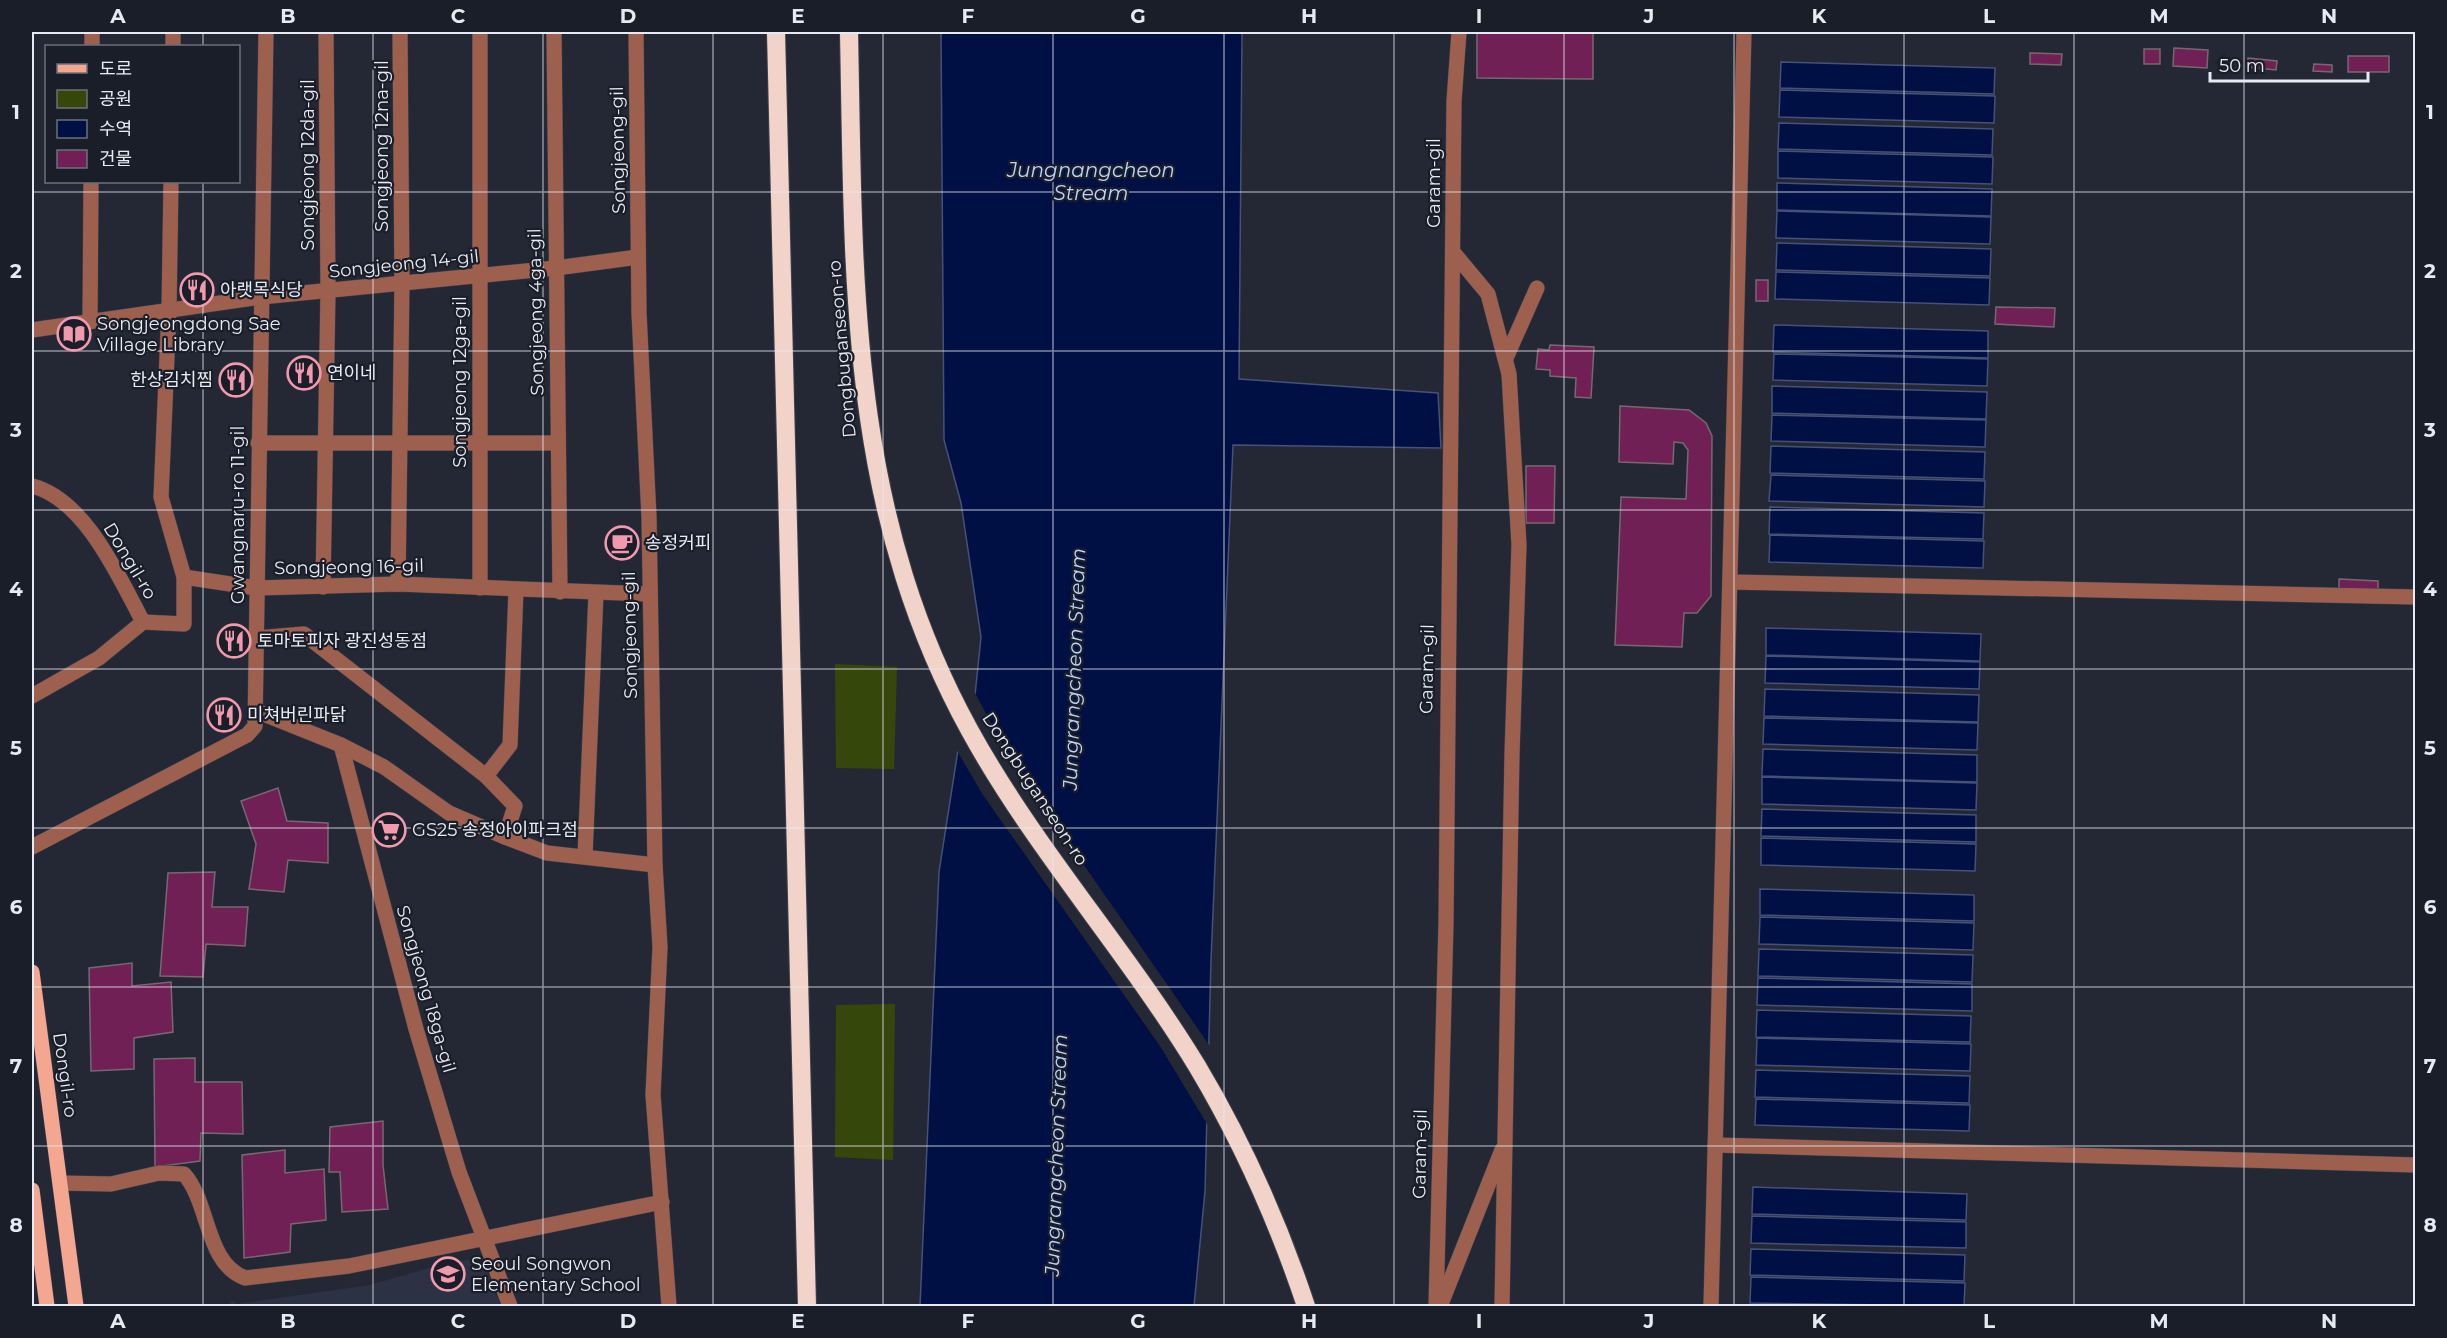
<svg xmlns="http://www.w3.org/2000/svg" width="2447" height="1338" font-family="Montserrat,'Noto Sans KR',sans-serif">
<rect width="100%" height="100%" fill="#242834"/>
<polygon fill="#2c3243" points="477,1258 483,1260 501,1306 228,1306 232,1300 237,1304 370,1285 446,1263"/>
<g fill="#36470c">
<polygon points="835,664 897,667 894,769 836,768"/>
<polygon points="895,1004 893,1160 835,1157 836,1005"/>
</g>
<g fill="#001044" stroke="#455178" stroke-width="1.5">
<polygon points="941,32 1242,32 1239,379 1438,393 1441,448 1233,445 1211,960 1205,1191 1194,1306 920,1306 939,872 958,750 975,695 981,637 961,503 944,440"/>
<polygon points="1781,62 1995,68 1994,94 1780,88"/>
<polygon points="1780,90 1995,96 1994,123 1779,117"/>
<polygon points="1779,123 1993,129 1992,155 1778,149"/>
<polygon points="1778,151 1993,157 1992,184 1778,178"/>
<polygon points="1777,183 1992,189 1991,216 1777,210"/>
<polygon points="1777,211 1991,217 1990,244 1776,238"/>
<polygon points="1777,243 1991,249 1990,276 1776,270"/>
<polygon points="1776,272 1990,278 1989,305 1775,299"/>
<polygon points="1774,325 1988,331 1988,358 1773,352"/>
<polygon points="1774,354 1988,359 1987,386 1773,380"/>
<polygon points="1772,386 1987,392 1986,419 1772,413"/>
<polygon points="1772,415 1986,420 1985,447 1771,441"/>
<polygon points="1771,446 1985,452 1984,479 1770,473"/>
<polygon points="1771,475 1985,481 1984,507 1769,501"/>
<polygon points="1770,507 1984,513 1983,539 1769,534"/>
<polygon points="1770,535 1984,541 1983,568 1769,562"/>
<polygon points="1766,628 1981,634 1980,661 1766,655"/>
<polygon points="1766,656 1980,662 1979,689 1765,683"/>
<polygon points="1765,689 1979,695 1978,722 1764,716"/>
<polygon points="1764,718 1978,723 1977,750 1763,744"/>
<polygon points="1763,749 1977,755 1977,782 1762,776"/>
<polygon points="1762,777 1977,783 1976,810 1762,804"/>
<polygon points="1762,809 1976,815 1976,842 1761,836"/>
<polygon points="1761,838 1976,844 1975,871 1761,865"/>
<polygon points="1760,889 1974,895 1974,921 1760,915"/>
<polygon points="1760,917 1974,923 1973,950 1759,944"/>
<polygon points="1759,949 1973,955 1972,982 1758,976"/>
<polygon points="1758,978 1972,984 1972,1011 1757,1005"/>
<polygon points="1757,1010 1971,1016 1970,1042 1756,1037"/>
<polygon points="1757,1038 1971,1044 1970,1071 1756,1065"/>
<polygon points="1756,1070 1970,1076 1969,1103 1755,1097"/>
<polygon points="1756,1099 1970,1105 1969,1131 1755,1125"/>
<polygon points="1753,1187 1967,1194 1966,1220 1752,1214"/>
<polygon points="1752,1216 1966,1222 1966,1248 1751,1243"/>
<polygon points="1751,1249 1965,1255 1964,1281 1750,1275"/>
<polygon points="1751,1277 1965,1283 1964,1306 1750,1303"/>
</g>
<polygon fill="#242834" points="973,689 1000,740 1047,812 1212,1049 1210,1129 1160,1046 983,795 956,749"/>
<g fill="#712055" stroke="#776870" stroke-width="1.5">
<polygon points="1477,32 1593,32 1593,79 1477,78"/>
<polygon points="2174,48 2208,50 2207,68 2173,66"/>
<rect x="2144" y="49" width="16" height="15"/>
<polygon points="2030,53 2062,54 2061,65 2030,64"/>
<rect x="2348" y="56" width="41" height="16"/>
<polygon points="2248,58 2277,61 2276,70 2247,67"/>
<polygon points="2314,64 2332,65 2332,72 2313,71"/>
<rect x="1756" y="280" width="12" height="21"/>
<polygon points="1996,307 2055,308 2054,327 1995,324"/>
<polygon points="1550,345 1594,347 1591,398 1575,397 1576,378 1550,376 1550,370 1536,369 1538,349 1549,350"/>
<polygon points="1620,406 1689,410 1706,423 1712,436 1711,596 1697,613 1684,613 1682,647 1615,645 1621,497 1686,499 1688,450 1683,443 1674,442 1673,464 1619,462"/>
<polygon points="1526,466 1555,466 1554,523 1526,523"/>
<polygon points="2339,579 2378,581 2378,593 2339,591"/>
<polygon points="278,788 287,821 328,823 328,863 288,860 284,892 249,889 256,844 241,801"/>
<polygon points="215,872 212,907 248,907 245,946 206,944 203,977 160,976 168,873"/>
<polygon points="132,963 132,986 171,982 173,1032 134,1038 134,1069 91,1071 89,968"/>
<polygon points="195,1058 195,1082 242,1082 243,1134 201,1133 200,1161 155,1167 154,1059"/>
<polygon points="383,1121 383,1165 388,1209 342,1212 340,1172 329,1172 330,1127"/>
<polygon points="285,1150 285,1173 324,1169 326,1220 291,1224 290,1252 244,1258 242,1155"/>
</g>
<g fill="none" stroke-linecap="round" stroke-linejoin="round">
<g stroke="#3f434f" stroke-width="16">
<g id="minor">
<polyline points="554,32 560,592"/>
<polyline points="636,32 639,313 649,517 655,865 660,947 653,1095 669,1306"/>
<polyline points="92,46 92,32"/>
<polyline points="173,46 173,32"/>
<polyline points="1453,252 1488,294 1509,374 1519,545 1512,754 1502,1306"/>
<polyline points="90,321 91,182"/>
<polyline points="32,330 261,297 556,268 638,257"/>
<polyline points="1506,358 1537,288"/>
<polyline points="258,443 557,443"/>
<path d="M32,486C85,499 119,577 143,622L99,658L32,696"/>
<polyline points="184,577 257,588 398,584 648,594"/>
<polyline points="1730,582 2416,597"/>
<polyline points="398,584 402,283 400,32"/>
<polyline points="323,587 328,291 326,32"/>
<polyline points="480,588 480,32"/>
<polyline points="143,622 184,624 184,577 161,497 169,310 171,182"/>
<polyline points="257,638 304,634 486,776"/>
<polyline points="256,711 341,745 384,767 449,813 505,837 547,853 655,865"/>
<polyline points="341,745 416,1029 459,1172 510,1306"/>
<polyline points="505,837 515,806 486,776 510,745 516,590"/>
<polyline points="32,847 247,735 255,726 266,32"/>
<polyline points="585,856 596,593"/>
<polyline points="1715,1145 2416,1165"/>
<path d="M60,1183L111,1184L159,1173L184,1174C210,1203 205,1263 245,1278L349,1266L662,1202"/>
<polyline points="1441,1304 1502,1150"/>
<polyline points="1436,1306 1446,923 1454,101 1459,32"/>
<polyline points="1711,1306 1744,32"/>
</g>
</g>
<g stroke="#3f434f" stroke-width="16">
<g id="major">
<polyline points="32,972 76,1306"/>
<polyline points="32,1190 47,1306"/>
</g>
</g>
<g stroke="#3f434f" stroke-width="20">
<g id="highway">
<polyline points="776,32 807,1306"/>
<path d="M849,32C854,278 847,508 970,731C1035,849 1127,951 1197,1066C1243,1143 1278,1222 1306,1306"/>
</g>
</g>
<use href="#minor" stroke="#9d604e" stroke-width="15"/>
<use href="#major" stroke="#f3a790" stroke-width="15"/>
<use href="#highway" stroke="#f2d3c9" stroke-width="18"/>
</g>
<path fill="none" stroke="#e7eaf2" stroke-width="1.5" stroke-opacity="0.55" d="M203,32V46M373,32V1306M543,32V1306M713,32V1306M883,32V1306M1053,32V1306M1224,32V1306M1394,32V1306M1564,32V1306M1734,32V1306M1904,32V1306M2074,32V1306M2244,32V1306M203,182V1306M32,192H2416M32,351H2416M32,510H2416M32,669H2416M32,828H2416M32,987H2416M32,1146H2416"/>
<defs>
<g id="restaurant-ring" transform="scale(1.725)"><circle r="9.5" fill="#1a1e29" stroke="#f29aad" stroke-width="1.5"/><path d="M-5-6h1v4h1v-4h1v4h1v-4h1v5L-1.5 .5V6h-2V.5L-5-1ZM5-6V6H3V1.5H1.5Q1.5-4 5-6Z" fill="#f29aad"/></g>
<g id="library-ring" transform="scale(1.725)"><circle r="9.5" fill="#1a1e29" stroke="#f29aad" stroke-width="1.5"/><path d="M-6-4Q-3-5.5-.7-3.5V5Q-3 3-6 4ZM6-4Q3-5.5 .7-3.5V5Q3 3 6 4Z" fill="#f29aad"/></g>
<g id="cafe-ring" transform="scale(1.725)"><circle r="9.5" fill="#1a1e29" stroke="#f29aad" stroke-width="1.5"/><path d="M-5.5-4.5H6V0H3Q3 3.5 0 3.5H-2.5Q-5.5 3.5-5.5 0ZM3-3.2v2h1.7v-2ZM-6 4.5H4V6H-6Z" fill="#f29aad"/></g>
<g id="supermarket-ring" transform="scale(1.725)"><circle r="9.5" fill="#1a1e29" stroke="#f29aad" stroke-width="1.5"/><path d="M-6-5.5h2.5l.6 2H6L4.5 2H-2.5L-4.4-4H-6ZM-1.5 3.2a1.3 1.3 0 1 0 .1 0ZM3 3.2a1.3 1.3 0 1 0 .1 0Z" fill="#f29aad"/></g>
<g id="school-ring" transform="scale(1.725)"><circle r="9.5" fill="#1a1e29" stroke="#f29aad" stroke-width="1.5"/><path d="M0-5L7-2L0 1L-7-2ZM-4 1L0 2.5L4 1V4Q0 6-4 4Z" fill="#f29aad"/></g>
</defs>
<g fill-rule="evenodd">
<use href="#restaurant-ring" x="197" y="290"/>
<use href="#library-ring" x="74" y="334"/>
<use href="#restaurant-ring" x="304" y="373"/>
<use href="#restaurant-ring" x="236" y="380"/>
<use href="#cafe-ring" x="622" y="543"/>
<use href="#restaurant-ring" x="234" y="641"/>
<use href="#restaurant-ring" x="224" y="715"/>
<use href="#supermarket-ring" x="389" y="830"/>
<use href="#school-ring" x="448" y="1274"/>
</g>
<g text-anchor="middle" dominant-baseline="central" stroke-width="4.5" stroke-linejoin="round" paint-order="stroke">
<g font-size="18" fill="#e7eaf2" stroke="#1a1e29">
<text transform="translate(382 146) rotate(-90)">Songjeong 12na-gil</text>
<text transform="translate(618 150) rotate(-91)">Songjeong-gil</text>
<text transform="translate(308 165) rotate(-90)">Songjeong 12da-gil</text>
<text transform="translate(1434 183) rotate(-90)">Garam-gil</text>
<text transform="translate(404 264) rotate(-6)">Songjeong 14-gil</text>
<text transform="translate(536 312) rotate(-91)">Songjeong 4ga-gil</text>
<text transform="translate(842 349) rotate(-95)">Dongbuganseon-ro</text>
<text transform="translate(460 382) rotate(-90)">Songjeong 12ga-gil</text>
<text transform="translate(238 515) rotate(-90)">Gwangnaru-ro 11-gil</text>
<text transform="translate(130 561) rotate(59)">Dongil-ro</text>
<text transform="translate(349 567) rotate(-1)">Songjeong 16-gil</text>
<text transform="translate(630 635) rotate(-91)">Songjeong-gil</text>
<text transform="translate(1427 669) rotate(-89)">Garam-gil</text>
<text transform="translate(1035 789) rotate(57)">Dongbuganseon-ro</text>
<text transform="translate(426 989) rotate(74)">Songjeong 18ga-gil</text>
<text transform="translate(65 1075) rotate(82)">Dongil-ro</text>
<text transform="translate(1420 1154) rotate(-89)">Garam-gil</text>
</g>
<g font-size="18" fill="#e7eaf2" stroke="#1a1e29" text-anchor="start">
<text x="220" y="290">아랫목식당</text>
<text x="97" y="324">Songjeongdong Sae<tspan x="97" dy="21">Village Library</tspan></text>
<text x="327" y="373">연이네</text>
<text x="213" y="380" text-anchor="end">한상김치찜</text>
<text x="645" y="543">송정커피</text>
<text x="257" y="641">토마토피자 광진성동점</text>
<text x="247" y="715">미쳐버린파닭</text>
<text x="412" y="830">GS25 송정아이파크점</text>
<text x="471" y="1264">Seoul Songwon<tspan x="471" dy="21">Elementary School</tspan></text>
</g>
<g font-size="20" font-style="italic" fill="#bbd3fd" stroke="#1a1e29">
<text x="1091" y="170">Jungnangcheon<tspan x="1091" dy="23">Stream</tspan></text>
<text transform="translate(1074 669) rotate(-88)">Jungrangcheon Stream</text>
<text transform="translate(1056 1155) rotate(-88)">Jungrangcheon Stream</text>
</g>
</g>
<rect width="2447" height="1338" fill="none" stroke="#1a1e29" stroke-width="66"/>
<rect x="45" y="45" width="195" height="138" fill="#1a1e29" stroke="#6c7079" stroke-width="1.5"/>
<rect x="57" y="64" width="30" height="9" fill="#f3a790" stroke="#6c7079" stroke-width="1.5"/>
<text x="99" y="75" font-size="18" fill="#e7eaf2">도로</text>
<rect x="57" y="90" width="30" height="18" fill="#36470c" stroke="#6c7079" stroke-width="1.5"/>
<text x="99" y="105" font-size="18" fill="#e7eaf2">공원</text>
<rect x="57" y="120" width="30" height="18" fill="#001044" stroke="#6c7079" stroke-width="1.5"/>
<text x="99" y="135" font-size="18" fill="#e7eaf2">수역</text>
<rect x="57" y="150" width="30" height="18" fill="#712055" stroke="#6c7079" stroke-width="1.5"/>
<text x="99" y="165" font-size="18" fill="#e7eaf2">건물</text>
<path d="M2210 72v9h158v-9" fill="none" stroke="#e7eaf2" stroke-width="3"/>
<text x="2219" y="72" font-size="18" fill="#e7eaf2" stroke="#1a1e29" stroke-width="4.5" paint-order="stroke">50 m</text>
<rect x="33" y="33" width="2381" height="1272" fill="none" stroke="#e7eaf2" stroke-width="2"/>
<g font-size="20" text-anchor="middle" font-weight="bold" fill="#e7eaf2">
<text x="118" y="23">A</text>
<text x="288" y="23">B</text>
<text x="458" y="23">C</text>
<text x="628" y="23">D</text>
<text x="798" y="23">E</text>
<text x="968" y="23">F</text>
<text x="1138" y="23">G</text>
<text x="1309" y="23">H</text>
<text x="1479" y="23">I</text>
<text x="1649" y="23">J</text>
<text x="1819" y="23">K</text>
<text x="1989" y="23">L</text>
<text x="2159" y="23">M</text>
<text x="2329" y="23">N</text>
<text x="16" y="119">1</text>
<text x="2430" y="119">1</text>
<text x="16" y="278">2</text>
<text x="2430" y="278">2</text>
<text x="16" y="437">3</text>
<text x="2430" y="437">3</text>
<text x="16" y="596">4</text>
<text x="2430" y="596">4</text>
<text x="16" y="755">5</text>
<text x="2430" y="755">5</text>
<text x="16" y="914">6</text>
<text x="2430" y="914">6</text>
<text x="16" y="1073">7</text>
<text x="2430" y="1073">7</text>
<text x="16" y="1232">8</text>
<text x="2430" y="1232">8</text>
<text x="118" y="1328">A</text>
<text x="288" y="1328">B</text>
<text x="458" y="1328">C</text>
<text x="628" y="1328">D</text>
<text x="798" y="1328">E</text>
<text x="968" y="1328">F</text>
<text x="1138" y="1328">G</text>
<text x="1309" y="1328">H</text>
<text x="1479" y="1328">I</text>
<text x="1649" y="1328">J</text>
<text x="1819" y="1328">K</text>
<text x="1989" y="1328">L</text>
<text x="2159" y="1328">M</text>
<text x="2329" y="1328">N</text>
</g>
</svg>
